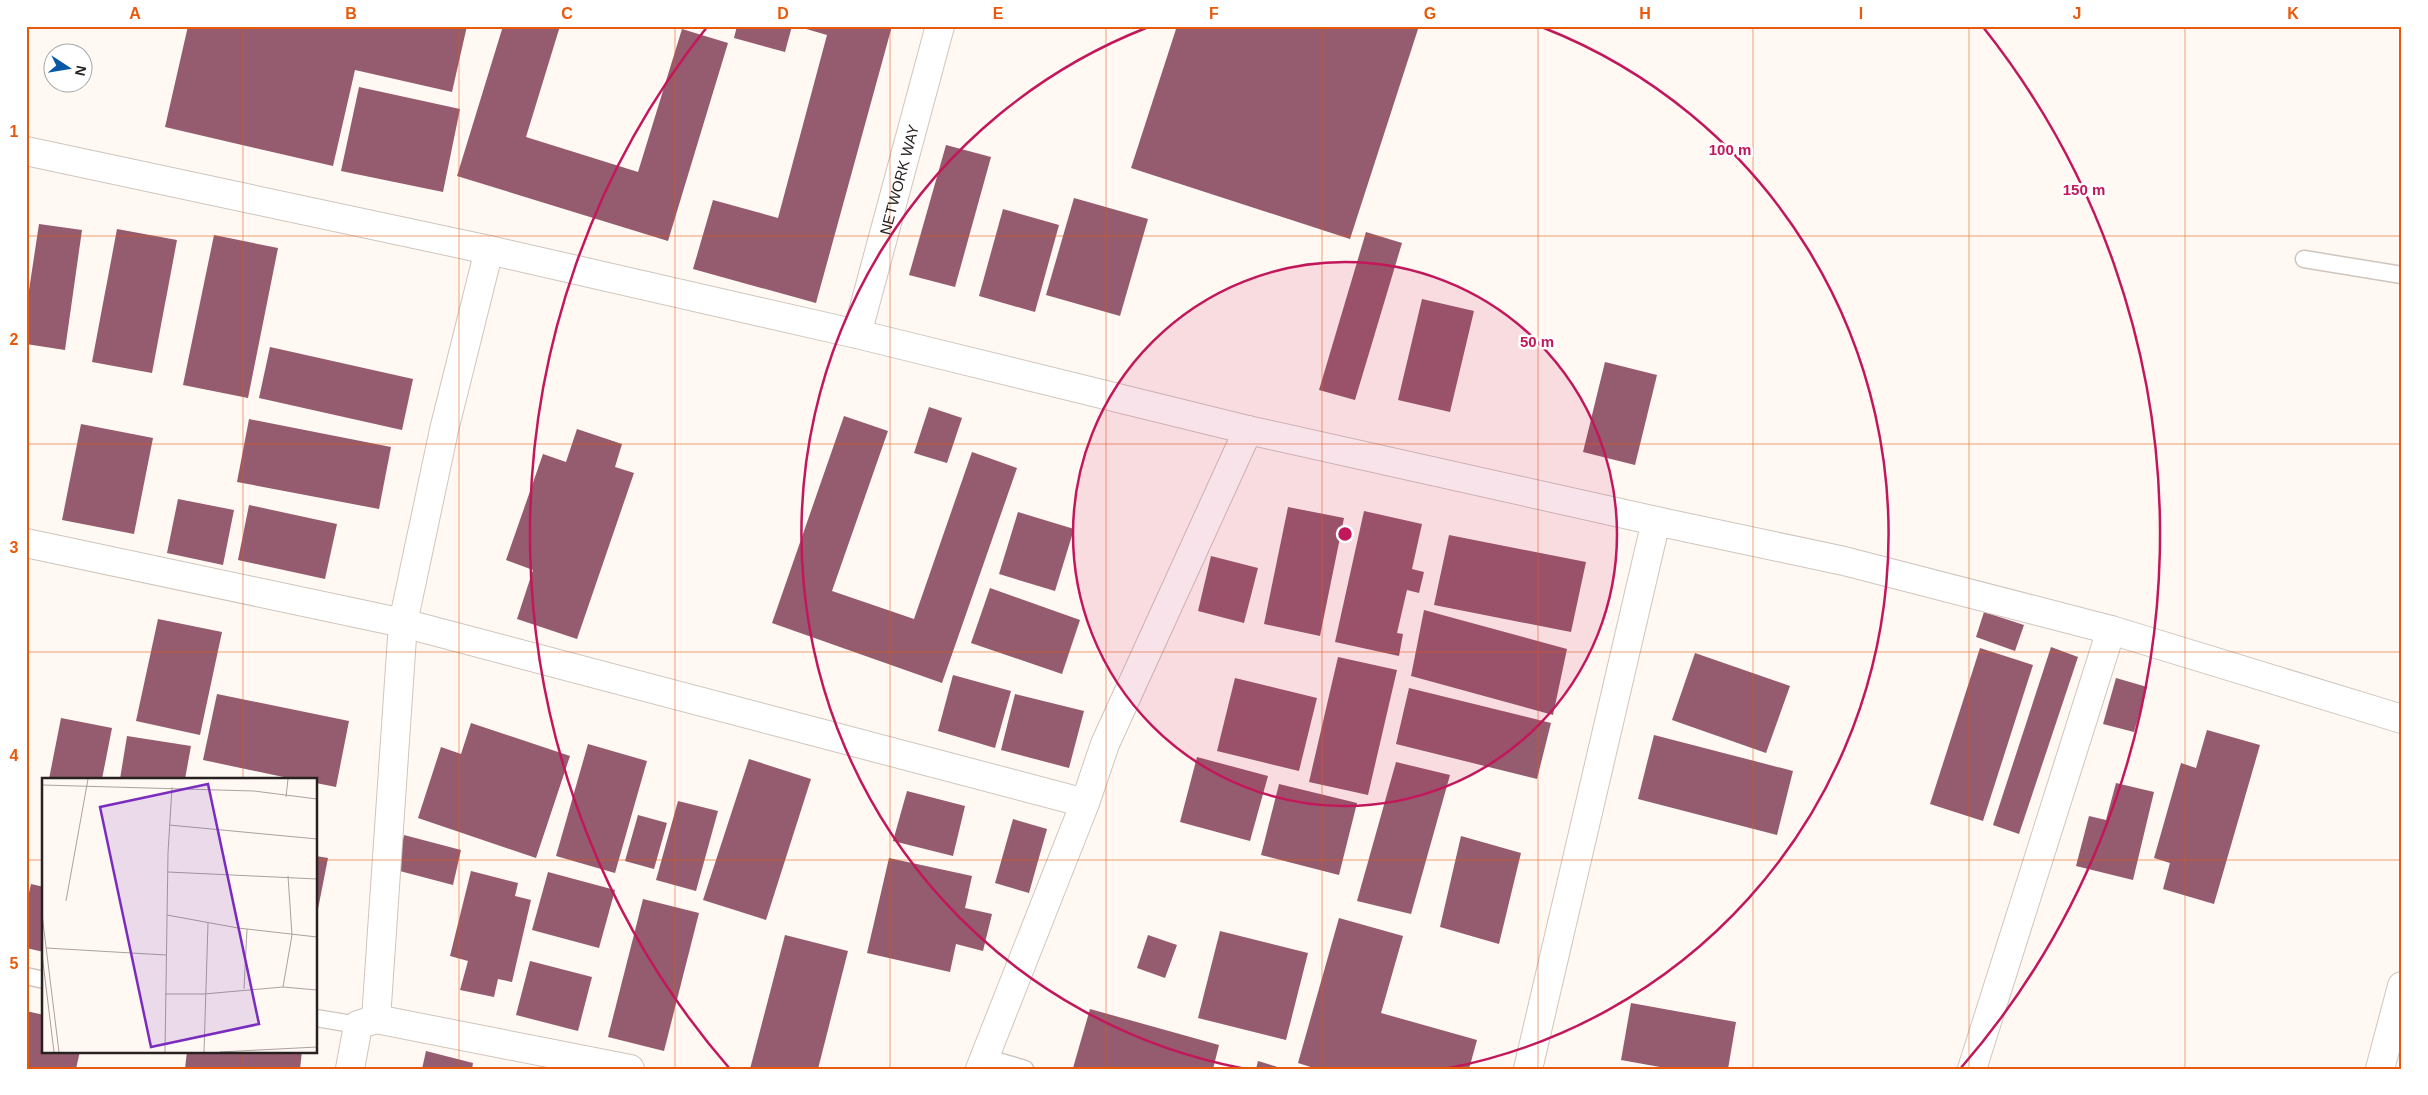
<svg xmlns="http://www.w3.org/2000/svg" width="2428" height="1095" font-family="Helvetica,sans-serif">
<rect width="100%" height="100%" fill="#fff8f3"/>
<g fill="#955b6e">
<polygon points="188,26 467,26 452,92 355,70 333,166 165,127"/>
<polygon points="503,26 560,26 526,137 638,172 682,29 728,43 668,241 457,176"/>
<polygon points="737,26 792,26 785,52 734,38"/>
<polygon points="796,26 892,26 816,303 693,269 713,200 778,218 827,35"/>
<polygon points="1177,26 1419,26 1350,239 1131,168"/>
<polygon points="359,87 460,109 443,192 341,171"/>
<polygon points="946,145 991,157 955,287 909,275"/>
<polygon points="1074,198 1148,219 1120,316 1046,295"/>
<polygon points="1003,209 1059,225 1035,312 979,296"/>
<polygon points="39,224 82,230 65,350 26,344 26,310"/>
<polygon points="117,229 177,240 152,373 92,362"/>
<polygon points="1366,232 1402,243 1355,400 1319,390"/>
<polygon points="214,235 278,248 248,398 183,385"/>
<polygon points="1422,299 1474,311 1450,412 1398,400"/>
<polygon points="270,347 413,379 402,430 259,398"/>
<polygon points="1605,362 1657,375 1635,465 1583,452"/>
<polygon points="929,407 962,418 947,463 914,453"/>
<polygon points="844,416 888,431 832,591 914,619 972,452 1017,468 942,683 772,623"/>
<polygon points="249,419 391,447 379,509 237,482"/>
<polygon points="81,424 153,438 134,534 62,520"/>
<polygon points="577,429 622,444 615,467 634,473 577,639 517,619 533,570 506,560 543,454 566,462"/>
<polygon points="178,499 234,510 223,565 167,553"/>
<polygon points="249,505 337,524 325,579 238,560"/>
<polygon points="1288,507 1344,518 1320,636 1264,624"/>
<polygon points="1364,511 1422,524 1412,569 1424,572 1419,593 1407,590 1397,633 1403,634 1399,656 1335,642"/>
<polygon points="1018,512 1074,529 1055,591 999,574"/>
<polygon points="1449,535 1586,562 1571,632 1434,605"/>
<polygon points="1211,556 1258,568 1244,623 1198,611"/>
<polygon points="990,588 1080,620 1062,674 971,643"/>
<polygon points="1424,610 1567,649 1553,715 1411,676"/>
<polygon points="1984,612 2024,625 2015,651 1976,637"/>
<polygon points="158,619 222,632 200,735 136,721"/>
<polygon points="2051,647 2078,657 2019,834 1993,825"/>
<polygon points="1980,648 2033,665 1983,821 1930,804"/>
<polygon points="1695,653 1790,686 1766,753 1672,720"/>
<polygon points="1338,657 1397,670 1368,795 1309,782"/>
<polygon points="953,675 1011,691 995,748 938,731"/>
<polygon points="1235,678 1317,698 1299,771 1217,751"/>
<polygon points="2116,678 2147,687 2134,732 2103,724"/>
<polygon points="1409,688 1551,723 1537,779 1396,744"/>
<polygon points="217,694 349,721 336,787 316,783 316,779 293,779 203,760"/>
<polygon points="1015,694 1084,711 1069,768 1001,750"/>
<polygon points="61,718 112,728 102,779 49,779"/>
<polygon points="471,723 570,756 536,858 418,818 441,747 461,754"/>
<polygon points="2207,730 2260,745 2214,904 2163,889 2170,863 2154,858 2181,763 2196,768"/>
<polygon points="1654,735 1793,771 1777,835 1638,799"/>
<polygon points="127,736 191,746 185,779 120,779"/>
<polygon points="588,744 647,761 615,873 556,856"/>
<polygon points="1197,757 1268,776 1250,841 1180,822"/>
<polygon points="749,759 811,779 766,920 703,900"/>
<polygon points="1396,762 1450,775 1411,914 1357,901"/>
<polygon points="2116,783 2154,792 2133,880 2076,866 2089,816 2106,820"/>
<polygon points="1279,784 1357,803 1339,875 1261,855"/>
<polygon points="907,791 965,806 953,856 893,841"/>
<polygon points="678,801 718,811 696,891 656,880"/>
<polygon points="638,815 667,823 654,869 625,861"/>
<polygon points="1013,819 1047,829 1029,893 995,883"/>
<polygon points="404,835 461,850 453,885 396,870"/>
<polygon points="1461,836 1521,853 1499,944 1440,927"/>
<polygon points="316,856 328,858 317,914 316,914"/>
<polygon points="889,858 972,876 965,908 992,914 983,951 956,944 950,972 867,953"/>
<polygon points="471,871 518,883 515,896 531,900 512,982 498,979 494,997 460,990 468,961 450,956"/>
<polygon points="548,872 615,890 599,948 532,930"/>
<polygon points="31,884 44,887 44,952 26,948 26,906"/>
<polygon points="643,899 699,913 664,1051 608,1037"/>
<polygon points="1339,918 1403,936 1381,1013 1477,1040 1469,1069 1317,1069 1298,1063"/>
<polygon points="1220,931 1308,953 1286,1040 1198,1018"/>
<polygon points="785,935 848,951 818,1069 750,1069"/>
<polygon points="1148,935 1177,945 1165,978 1137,968"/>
<polygon points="530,961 592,977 578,1031 516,1015"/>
<polygon points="1631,1003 1736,1022 1728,1069 1671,1069 1621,1060"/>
<polygon points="1090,1009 1219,1045 1213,1069 1073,1068"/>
<polygon points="26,1011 44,1015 44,1051 80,1051 76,1069 26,1069"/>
<polygon points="187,1051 302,1051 300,1069 185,1069"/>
<polygon points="426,1051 473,1063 472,1069 422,1069"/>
<polygon points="1258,1061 1281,1068 1281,1069 1256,1069"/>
</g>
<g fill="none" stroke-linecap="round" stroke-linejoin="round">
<g stroke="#d0c5bd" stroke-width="19">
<g id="lane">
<polyline points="2304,259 2402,275"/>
<polyline points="26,976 44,980"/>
<polyline points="316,1018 358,1025"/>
<polyline points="984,1057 1025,1069"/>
</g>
</g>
<g stroke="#d0c5bd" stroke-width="30">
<g id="street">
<polyline points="26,151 489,250 857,334 1248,430 1656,521 1844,561 2111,630 2402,719"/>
<path id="s1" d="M857,334L940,26"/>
<polyline points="26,543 403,623 1085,803"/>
<polyline points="376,1019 630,1069"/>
<polyline points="350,1069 358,1025 376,1019 403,623 444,430 489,250"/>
<polyline points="980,1069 1085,803 1105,744 1248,430"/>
<polyline points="1528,1069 1656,521"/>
<polyline points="1972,1069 2111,630"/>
<polyline points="2380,1069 2402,986"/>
</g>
</g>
<use href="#lane" stroke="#fff" stroke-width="16"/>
<use href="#street" stroke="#fff" stroke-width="28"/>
</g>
<path fill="none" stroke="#e8590c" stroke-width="1" stroke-opacity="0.55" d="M243,26V779M459,26V1069M675,26V1069M890,26V1069M1106,26V1069M1322,26V1069M1538,26V1069M1753,26V1069M1969,26V1069M2185,26V1069M26,236H2402M26,444H2402M26,652H2402M26,860H44M316,860H2402M243,1051V1069"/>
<circle cx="1345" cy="534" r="272" fill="#c2185b" fill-opacity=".12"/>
<g fill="none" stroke="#c2185b" stroke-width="2.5">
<circle cx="1345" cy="534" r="272"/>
<path d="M1241 1068A544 544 0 0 1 1146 28M1544 28A544 544 0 0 1 1449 1068"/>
<path d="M730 1069A815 815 0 0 1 707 27M1983 27A815 815 0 0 1 1960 1069"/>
</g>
<g text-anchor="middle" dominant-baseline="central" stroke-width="5" stroke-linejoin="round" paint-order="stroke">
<g font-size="15" fill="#272220" stroke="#fff">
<text stroke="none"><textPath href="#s1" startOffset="160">NETWORK WAY</textPath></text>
</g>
</g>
<g transform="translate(42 778)">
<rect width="275" height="275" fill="#fff8f3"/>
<path fill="none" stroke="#a9a29f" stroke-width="1" d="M0,7L212,13L275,21M244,19L246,1M127,47L275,61M126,94L275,101M24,123L46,1M0,136L17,274M125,137L196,150L275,159M4,170L124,177M0,176L12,274M241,209L250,157L246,98M202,211L205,151M123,216H162L241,209L275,212M123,274L126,75L130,9M162,274L166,145M178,274L275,269"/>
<path fill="#7b2cbf" fill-opacity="0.15" stroke="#7b2cbf" stroke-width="2.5" d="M166,6L217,246L109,269L58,29Z"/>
<rect width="275" height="275" fill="none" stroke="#272220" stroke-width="2.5"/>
</g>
<circle cx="1345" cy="534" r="8" fill="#c2185b" stroke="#fff" stroke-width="2.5"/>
<g font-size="15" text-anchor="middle" font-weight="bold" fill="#c2185b" stroke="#fff" stroke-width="5" stroke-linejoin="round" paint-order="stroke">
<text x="1730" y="155">100 m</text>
<text x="2084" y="195">150 m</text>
<text x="1537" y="347">50 m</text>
</g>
<rect width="2428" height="1095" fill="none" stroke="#ffffff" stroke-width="55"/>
<g transform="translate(68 68) rotate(102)"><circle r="24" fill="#ffffff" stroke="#a9a7a6"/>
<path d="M0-4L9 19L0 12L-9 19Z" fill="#0858a6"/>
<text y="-8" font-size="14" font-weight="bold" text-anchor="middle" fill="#272220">N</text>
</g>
<rect x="28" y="28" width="2372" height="1040" fill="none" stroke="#e8590c" stroke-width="2"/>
<g font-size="16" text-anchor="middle" font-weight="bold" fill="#e8590c">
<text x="135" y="19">A</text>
<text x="351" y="19">B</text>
<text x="567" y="19">C</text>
<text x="783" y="19">D</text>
<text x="998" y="19">E</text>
<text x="1214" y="19">F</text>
<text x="1430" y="19">G</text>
<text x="1645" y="19">H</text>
<text x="1861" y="19">I</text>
<text x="2077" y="19">J</text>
<text x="2293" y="19">K</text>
<text x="14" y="137">1</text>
<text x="14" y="345">2</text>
<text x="14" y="553">3</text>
<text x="14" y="761">4</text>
<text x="14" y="969">5</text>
</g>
</svg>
